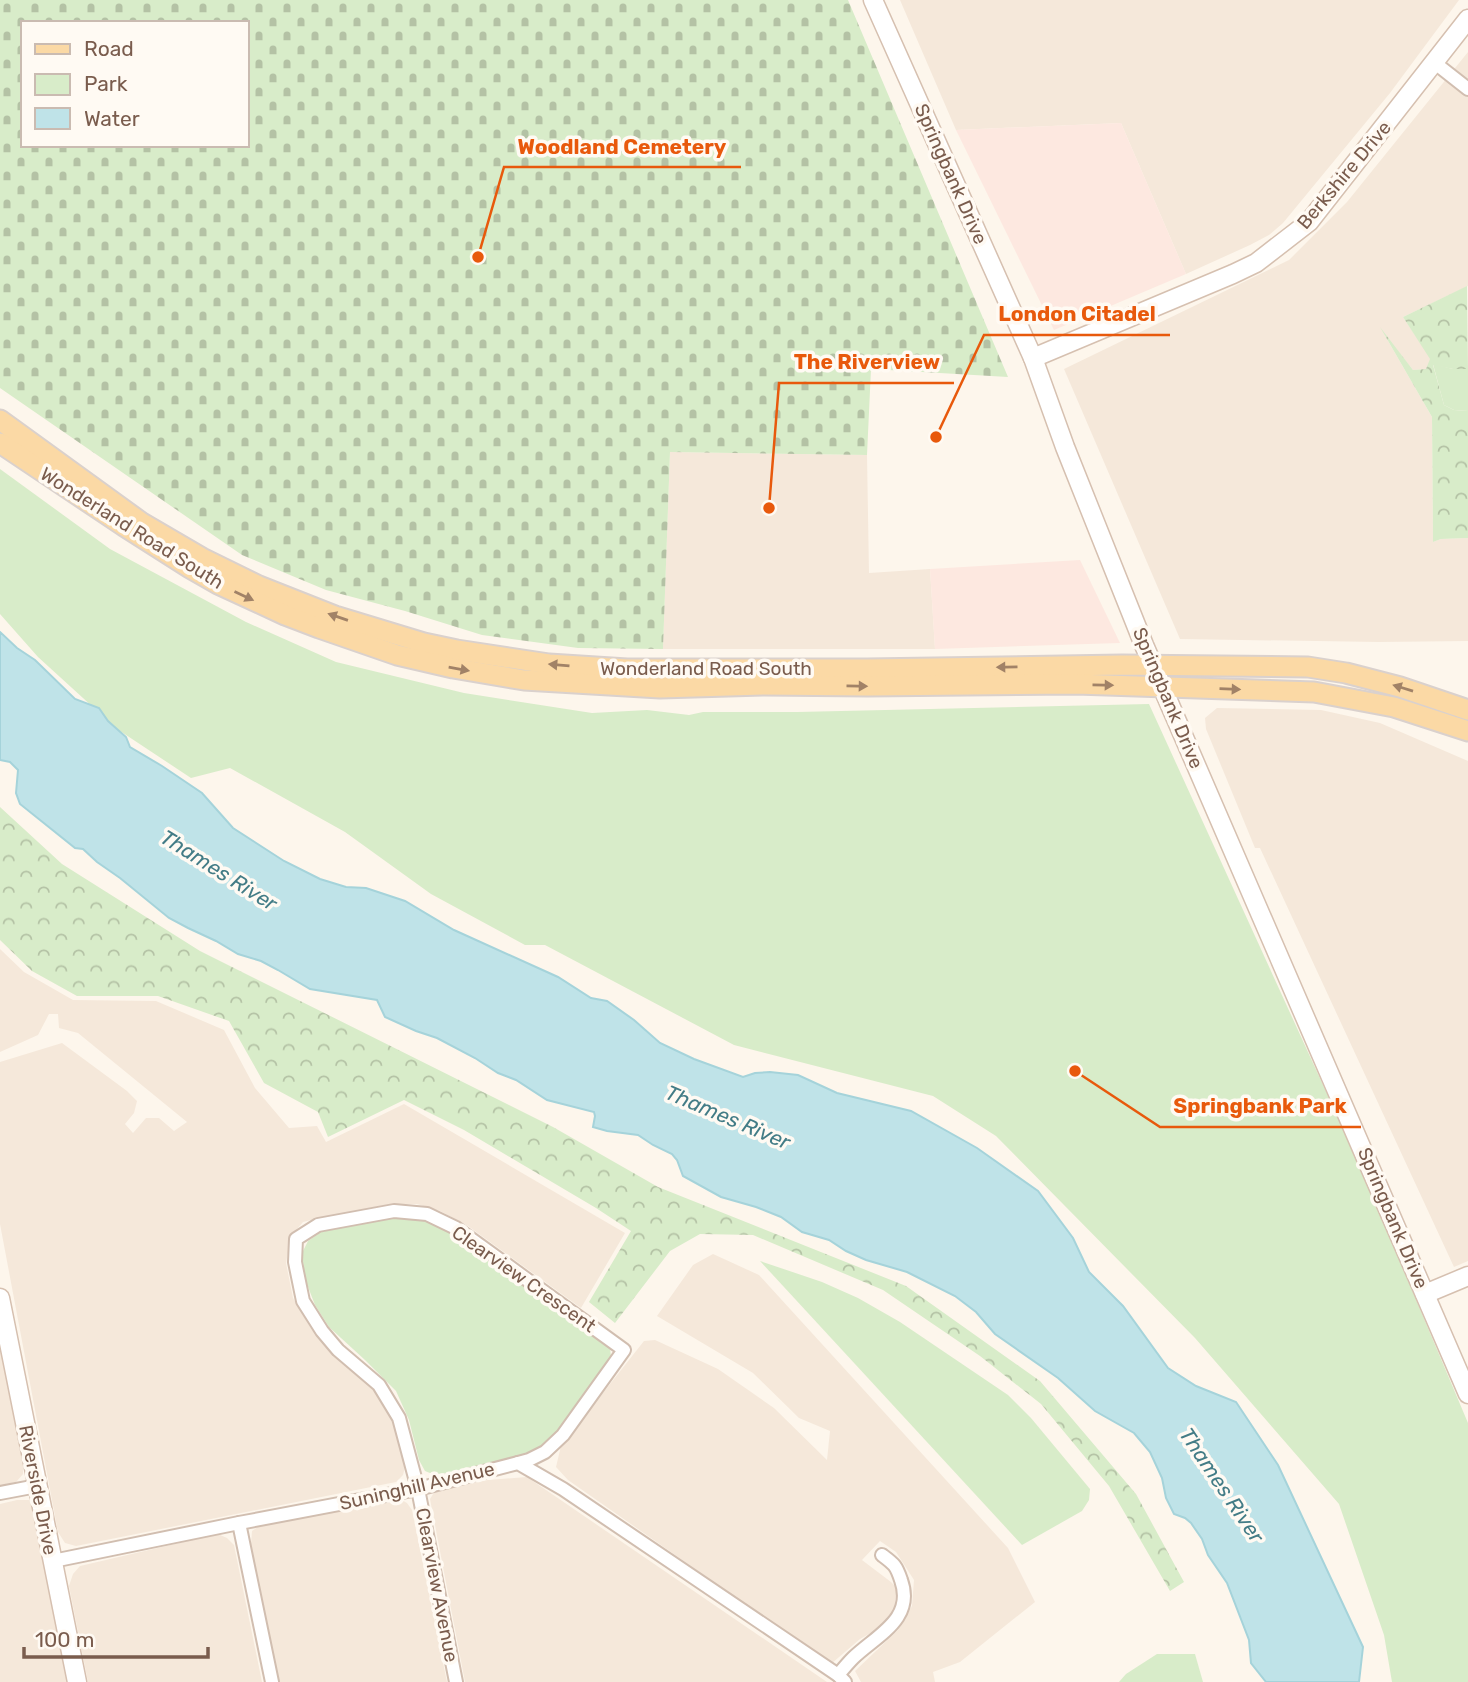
<svg xmlns="http://www.w3.org/2000/svg" width="1468" height="1682" font-family="Rubik,sans-serif">
<defs>
<pattern id="forest-crowns" width="20" height="18" patternUnits="userSpaceOnUse" patternTransform="scale(1.75)"><rect width="20" height="18" fill="#d8ecc9"/><path d="M2 6a3 3 0 1 1 6 0M12 15a3 3 0 1 1 6 0" fill="none" stroke="#b4c2a5"/></pattern>
<pattern id="cemetery-stones" width="16" height="16" patternUnits="userSpaceOnUse" patternTransform="scale(1.75)"><rect width="16" height="16" fill="#d8ecc9"/><path d="M2 7V4a2 2 0 0 1 4 0v3zM10 15v-3a2 2 0 0 1 4 0v3z" fill="#b4c2a5"/></pattern>
</defs>
<rect width="100%" height="100%" fill="#fdf6ec"/>
<g fill="#f5e8da">
<polygon points="900,0 1459,0 1390,93 1283,223 1269,235 1250,245 1186,274 1121,123 956,130"/>
<polygon points="1468,52 1468,286 1403,317 1431,359 1427,369 1413,370 1384,334 1432,417 1433,542 1441,539 1468,538 1468,641 1379,642 1180,639 1064,369 1289,260 1347,202"/>
<polygon points="670,452 867,455 869,573 930,569 935,649 663,649"/>
<polygon points="1217,708 1321,710 1380,723 1468,761 1468,1261 1454,1267 1260,848 1255,848 1206,729 1205,718"/>
<polygon points="0,949 24,972 73,1000 156,1001 224,1030 255,1088 289,1128 317,1126 326,1142 404,1104 625,1233 581,1308 468,1226 440,1211 417,1204 390,1204 319,1218 303,1222 291,1236 286,1263 293,1298 312,1330 331,1352 373,1387 391,1415 401,1448 405,1467 403,1475 396,1482 76,1546 65,1543 58,1532 0,1224 0,1062 62,1043 127,1091 137,1101 134,1113 125,1124 133,1133 146,1118 159,1118 174,1131 187,1122 78,1033 59,1028 58,1014 49,1014 38,1035 0,1052"/>
<polygon points="713,1254 759,1275 1008,1548 1035,1602 960,1662 933,1672 935,1682 861,1682 855,1671 898,1630 912,1606 914,1580 896,1552 880,1541 862,1560 891,1582 897,1588 894,1611 885,1625 860,1639 831,1664 568,1480 556,1467 561,1446 644,1341 655,1340 718,1369 774,1408 827,1460 830,1431 799,1418 753,1373 657,1316 693,1265"/>
<polygon points="0,1343 23,1464 23,1474 16,1482 0,1485"/>
<polygon points="527,1477 827,1682 465,1682 430,1499 435,1491 488,1480"/>
<polygon points="398,1498 407,1503 412,1510 447,1682 279,1682 251,1544 252,1531 259,1526"/>
<polygon points="17,1500 29,1500 34,1505 67,1682 0,1682 0,1504"/>
<polygon points="218,1534 227,1538 234,1545 262,1682 88,1682 69,1586 73,1574 80,1566"/>
</g>
<g fill="#fde8e0">
<polygon points="1121,123 1186,274 1054,330 956,130"/>
<polygon points="1080,560 1120,643 935,649 930,569"/>
</g>
<g fill="#d8ecc9">
<polygon points="1433,364 1453,369 1468,369 1468,411 1454,410 1444,405"/>
<polygon points="0,469 110,549 246,622 336,662 464,693 592,713 647,710 689,715 703,712 797,712 1149,704 1355,1155 1468,1423 1468,1682 1392,1682 1384,1635 1339,1504 1195,1338 996,1136 933,1096 734,1045 545,945 525,945 431,894 345,832 230,768 191,778 117,729 38,657 0,614"/>
<path d="M390,1218H414L441,1226L605,1343L610,1348L611,1357C593,1382 568,1426 545,1444C523,1461 464,1469 435,1475L425,1471L419,1460L409,1420L396,1391L365,1360L329,1327L315,1305L305,1279L302,1253L308,1241L321,1232Z"/>
<polygon points="760,1261 822,1282 858,1298 900,1322 1008,1395 1031,1418 1090,1489 1089,1500 1082,1511 1022,1545"/>
<polygon points="1157,1654 1195,1654 1203,1682 1119,1682 1126,1674"/>
</g>
<g fill="url(#forest-crowns)">
<polygon points="1467,286 1468,369 1453,369 1433,365 1444,405 1454,410 1468,411 1468,538 1441,539 1433,542 1432,417 1380,327 1413,370 1426,369 1430,359 1403,317"/>
<polygon points="0,807 62,864 200,951 553,1127 658,1187 906,1286 1040,1381 1136,1494 1184,1582 1170,1591 1109,1486 1041,1404 980,1356 883,1290 753,1235 700,1234 670,1251 615,1323 589,1302 631,1231 596,1208 464,1130 404,1100 328,1137 318,1112 264,1083 229,1021 158,996 77,996 32,971 0,940"/>
</g>
<path fill="url(#cemetery-stones)" fill-rule="evenodd" d="M0,0H848L1008,377L871,369L867,455L670,452L663,649L578,648L482,635L405,611L326,590L242,555L0,388ZM23,23H247V145H23Z"/>
<polygon fill="#bfe3e8" stroke="#a5d3da" stroke-width="2" points="0,632 17,648 35,660 75,699 99,708 108,721 126,737 130,747 162,766 202,793 233,828 284,861 320,879 346,887 366,888 405,901 454,930 558,977 591,998 607,1001 634,1020 660,1043 694,1059 743,1077 755,1073 770,1072 798,1075 837,1093 911,1111 977,1148 1038,1191 1073,1238 1089,1272 1123,1306 1168,1368 1196,1386 1236,1402 1278,1465 1363,1647 1359,1682 1266,1682 1251,1663 1249,1640 1227,1583 1208,1555 1202,1539 1191,1523 1185,1518 1174,1514 1166,1498 1162,1478 1150,1452 1134,1433 1095,1411 1058,1378 995,1334 976,1312 955,1296 907,1272 866,1260 846,1251 829,1240 802,1232 781,1217 756,1207 721,1197 683,1176 677,1160 672,1154 653,1145 638,1135 607,1131 593,1127 595,1116 594,1112 547,1100 516,1080 498,1073 475,1058 437,1038 416,1031 385,1017 377,1000 310,989 278,970 261,961 238,954 216,941 188,928 169,918 120,878 97,862 83,849 75,848 20,804 16,793 18,770 10,762 0,760"/>
<g fill="none" stroke-linecap="round" stroke-linejoin="round">
<g stroke="#d1beb0" stroke-width="16">
<g id="street">
<polyline points="1435,63 1468,89"/>
<polyline points="0,1493 37,1486"/>
<polyline points="239,1523 272,1682"/>
<polyline points="53,1561 239,1523 418,1489 518,1463 563,1489 838,1675 845,1682"/>
<path d="M838,1675C843,1669 848,1663 853,1658C877,1635 915,1619 901,1580C896,1565 894,1564 882,1555"/>
<polyline points="456,1682 418,1489 399,1418 379,1385 338,1350 322,1331 303,1301 295,1262 296,1239 318,1225 394,1211 427,1214 456,1228 624,1350 563,1435 545,1452 529,1460 518,1463"/>
</g>
</g>
<g stroke="#d6c0b0" stroke-width="21">
<g id="secondary">
<polyline points="873,0 1033,358 1065,447 1144,645 1468,1394"/>
<polyline points="1033,358 1233,274 1256,263 1309,222 1468,19"/>
<polyline points="1425,1294 1468,1276"/>
<polyline points="0,1298 77,1682"/>
</g>
</g>
<g stroke="#dad1cd" stroke-width="23">
<g id="primary">
<polyline points="0,420 142,523 202,558 259,586 335,616 424,643 457,650 549,664 627,669 867,669 1122,665 1308,667 1346,673 1400,687 1468,710"/>
<polyline points="0,443 124,526 190,568 218,584 285,615 319,628 397,655 453,668 524,680 660,688 763,685 868,686 1076,684 1314,692 1394,707 1468,731"/>
</g>
</g>
<use href="#street" stroke="#fff" stroke-width="12"/>
<use href="#secondary" stroke="#fff" stroke-width="18"/>
<use href="#primary" stroke="#fbd9a5" stroke-width="19"/>
</g>
<defs><path id="oneway-solid" d="M-6-.8H1V-3.2L6.5 0L1 3.2V.8H-6Z" transform="scale(1.75)"/></defs>
<g fill="#a18267">
<use href="#oneway-solid" transform="translate(244 596) rotate(25)"/>
<use href="#oneway-solid" transform="translate(338 617) rotate(-161)"/>
<use href="#oneway-solid" transform="translate(559 665) rotate(-175)"/>
<use href="#oneway-solid" transform="translate(1007 667) rotate(179)"/>
<use href="#oneway-solid" transform="translate(459 669) rotate(10)"/>
<use href="#oneway-solid" transform="translate(1103 685) rotate(1)"/>
<use href="#oneway-solid" transform="translate(857 686) rotate(1)"/>
<use href="#oneway-solid" transform="translate(1403 688) rotate(-163)"/>
<use href="#oneway-solid" transform="translate(1230 689) rotate(2)"/>
</g>
<g text-anchor="middle" dominant-baseline="central" stroke-width="7" stroke-linejoin="round" paint-order="stroke">
<g font-size="19" fill="#7a5c4d" stroke="#fffaf3">
<text transform="translate(951 174) rotate(66)">Springbank Drive</text>
<text transform="translate(1344 175) rotate(-50)">Berkshire Drive</text>
<text transform="translate(132 528) rotate(32)">Wonderland Road South</text>
<text x="706" y="668">Wonderland Road South</text>
<text transform="translate(1168 698) rotate(67)">Springbank Drive</text>
<text transform="translate(1393 1218) rotate(67)">Springbank Drive</text>
<text transform="translate(524 1279) rotate(35)">Clearview Crescent</text>
<text transform="translate(417 1486) rotate(-13)">Suninghill Avenue</text>
<text transform="translate(38 1490) rotate(79)">Riverside Drive</text>
<text transform="translate(437 1585) rotate(79)">Clearview Avenue</text>
</g>
<g font-size="21" font-style="italic" fill="#437c86" stroke="#fffaf3">
<text transform="translate(219 870) rotate(32)">Thames River</text>
<text transform="translate(728 1117) rotate(23)">Thames River</text>
<text transform="translate(1222 1485) rotate(56)">Thames River</text>
</g>
</g>
<path fill="none" stroke="#e8590c" stroke-width="2.5" d="M478 257L504 167H741M936 437L984 335H1170M769 508L779 383H954M1075 1071L1160 1127H1361"/>
<g fill="#e8590c" stroke="#fffaf3" stroke-width="2.5">
<circle cx="478" cy="257" r="7"/>
<circle cx="936" cy="437" r="7"/>
<circle cx="769" cy="508" r="7"/>
<circle cx="1075" cy="1071" r="7"/>
</g>
<g font-size="21" text-anchor="middle" font-weight="bold" fill="#e8590c" stroke="#fffaf3" stroke-width="7" stroke-linejoin="round" paint-order="stroke">
<text x="622" y="154">Woodland Cemetery</text>
<text x="1077" y="321">London Citadel</text>
<text x="867" y="369">The Riverview</text>
<text x="1260" y="1113">Springbank Park</text>
</g>
<rect x="21" y="21" width="228" height="126" fill="#fffaf3" stroke="#cabbb1" stroke-width="2"/>
<rect x="35" y="44" width="35" height="10" fill="#fbd9a5" stroke="#cabbb1" stroke-width="2"/>
<text x="84" y="56" font-size="21" fill="#7a5c4d">Road</text>
<rect x="35" y="74" width="35" height="21" fill="#d8ecc9" stroke="#cabbb1" stroke-width="2"/>
<text x="84" y="91" font-size="21" fill="#7a5c4d">Park</text>
<rect x="35" y="108" width="35" height="21" fill="#bfe3e8" stroke="#cabbb1" stroke-width="2"/>
<text x="84" y="126" font-size="21" fill="#7a5c4d">Water</text>
<path d="M24 1647v10h184v-10" fill="none" stroke="#7a5c4d" stroke-width="3.5"/>
<text x="35" y="1647" font-size="21" fill="#7a5c4d" stroke="#fffaf3" stroke-width="5" paint-order="stroke">100 m</text>
</svg>
